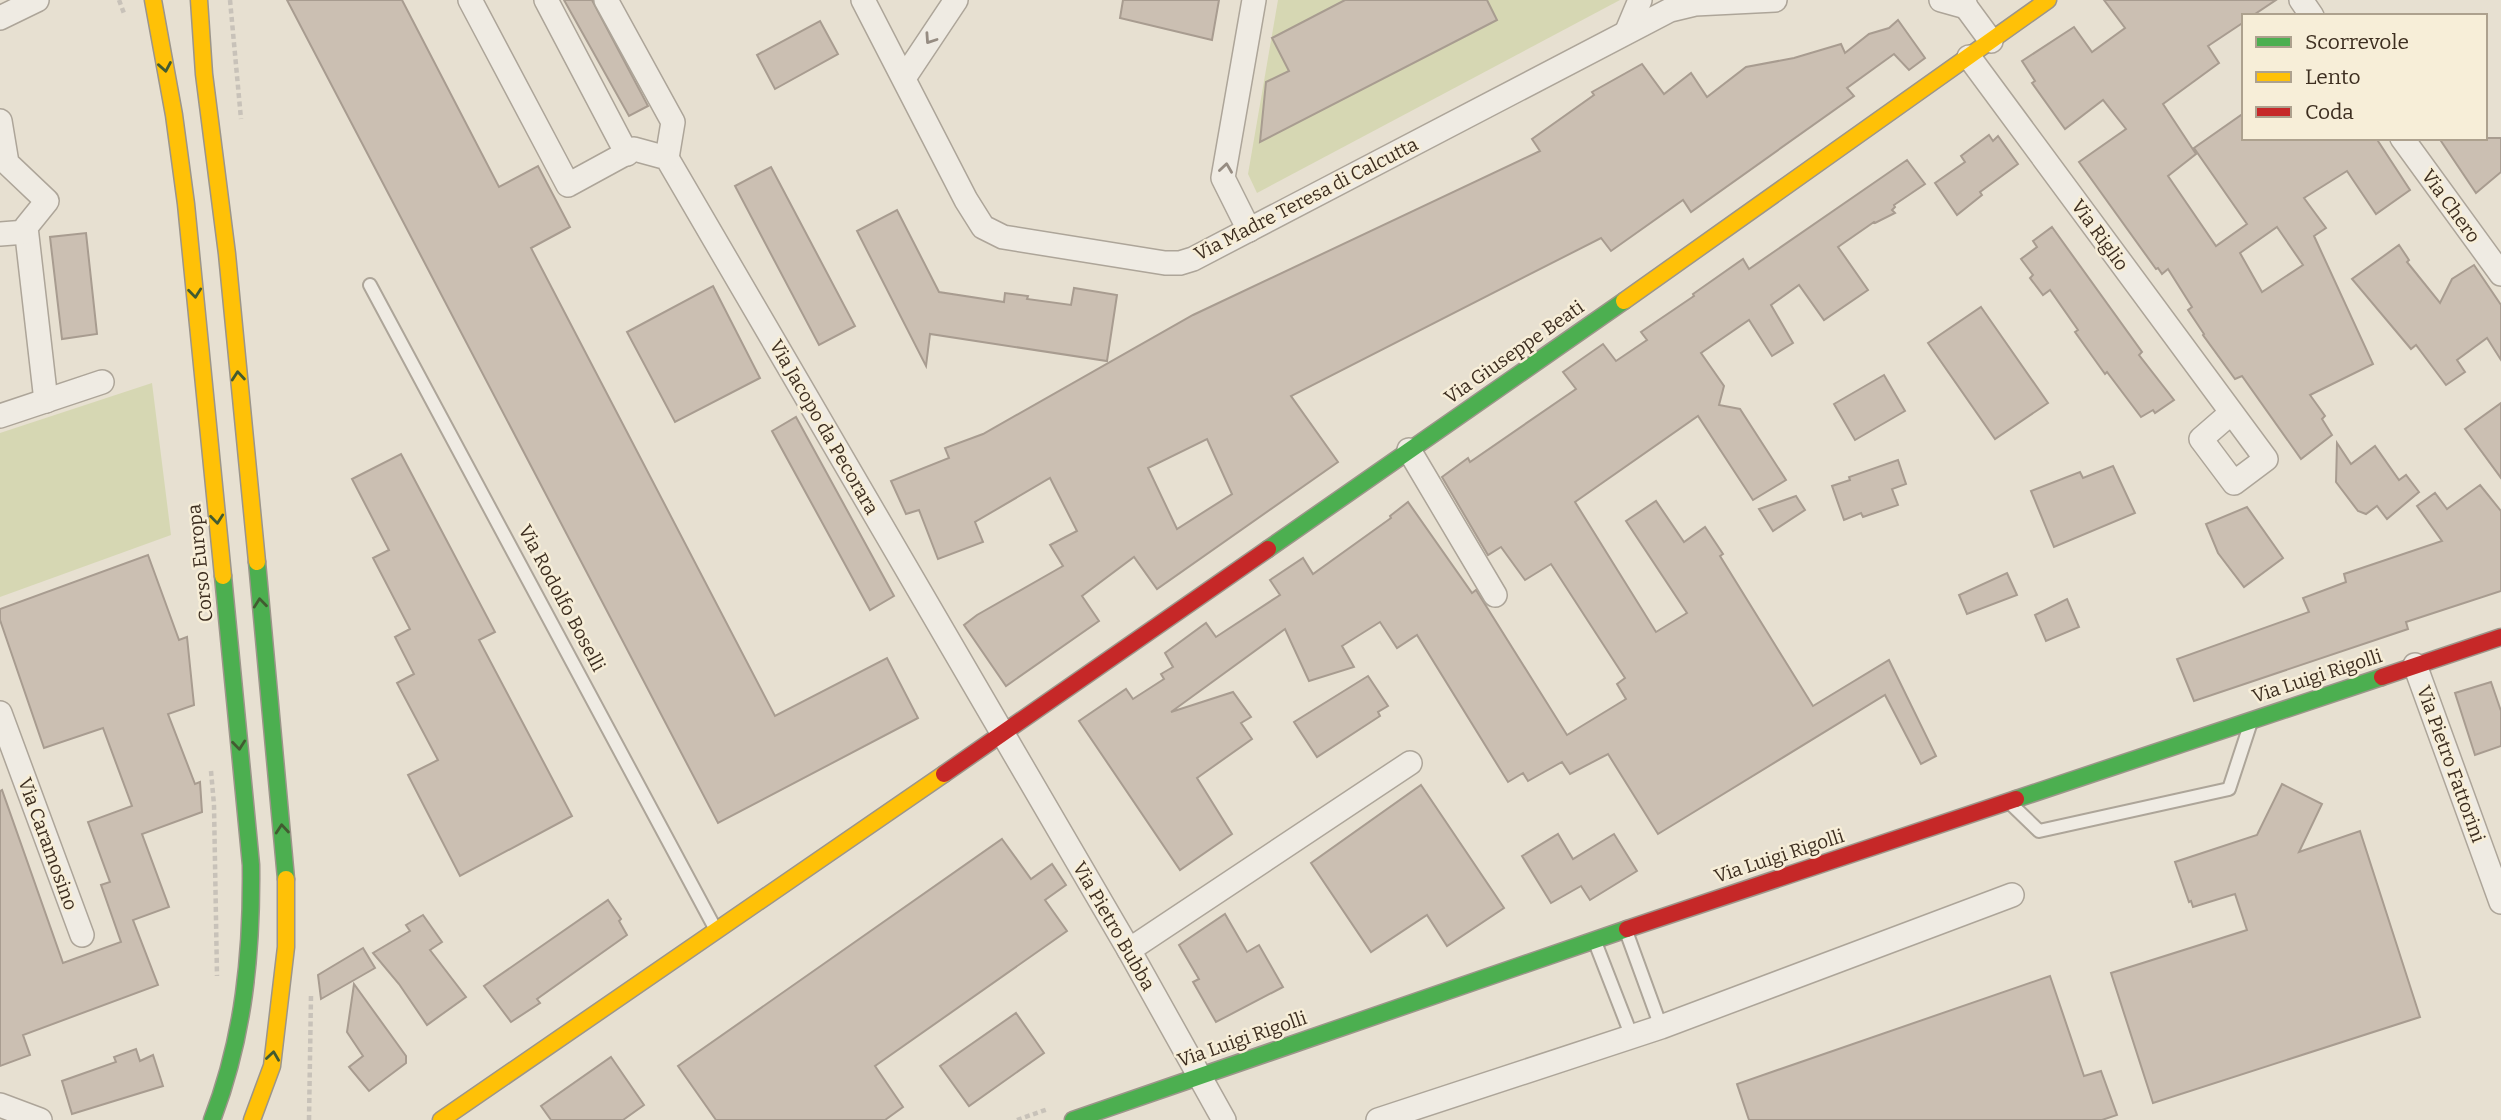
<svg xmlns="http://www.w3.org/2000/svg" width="2501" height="1120" font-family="Bitter,serif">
<rect width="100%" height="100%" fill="#e7e0d1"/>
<g fill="#d6d7b3">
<polygon points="1278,0 1620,0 1257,193 1248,174"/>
<polygon points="152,383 171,535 0,597 0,433"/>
</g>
<g fill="#cbbfb2" stroke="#a89c90" stroke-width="2" fill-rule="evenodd">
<polygon points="287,0 402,0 499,187 538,166 570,227 531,248 775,716 887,658 918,718 718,823"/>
<polygon points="564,0 592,0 648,106 629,116"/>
<polygon points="1123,0 1219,0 1212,40 1120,18"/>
<polygon points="1345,0 1487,0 1497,20 1260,142 1266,82 1289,71 1272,38"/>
<path d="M2104,0H2276L2252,16H2244V22L2208,46L2219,63L2163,104L2196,154L2168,176L2216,246L2247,224L2194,148L2244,113V138H2376L2410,190L2376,214L2347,171L2304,198L2326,228L2314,236L2373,364L2310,395L2325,416L2322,419L2332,435L2301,459L2242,376L2235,379L2203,335L2204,334L2188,310L2192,307L2168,269L2162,274L2158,268L2156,269L2079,162L2126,129L2103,100L2065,129L2032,83L2035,81L2022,61L2074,27L2092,52L2125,28ZM2277,227L2303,265L2262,292L2240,253Z"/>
<path d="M1898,20L1925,58L1909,70L1894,54L1847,88L1854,96L1691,212L1683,200L1611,251L1601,238L1291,396L1338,462L1157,589L1134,557L1082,596L1099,621L1006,686L964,625L977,615L1063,566L1050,545L1077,531L1050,478L975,522L983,542L938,559L919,510L906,514L891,481L949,458L945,448L983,434L1193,315L1540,151L1532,139L1594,95L1592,92L1642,64L1664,94L1691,73L1707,97L1746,67L1794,58L1841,44L1845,53L1869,34L1889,28ZM1207,439L1232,494L1177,529L1148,468Z"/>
<polygon points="820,21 838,54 775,89 757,55"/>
<polygon points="1989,135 1993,141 1998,136 2018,164 1980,192 1982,195 1957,215 1935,183 1965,162 1961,156"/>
<polygon points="2439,138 2501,138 2501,172 2476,193"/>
<polygon points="1907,160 1925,184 1894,205 1895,207 1892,210 1895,213 1875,223 1874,222 1838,247 1868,290 1824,320 1799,285 1771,305 1793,343 1772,356 1749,320 1701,353 1724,386 1719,405 1740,409 1786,480 1753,500 1698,416 1575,502 1656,632 1687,613 1626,521 1656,501 1684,542 1705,527 1723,554 1720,556 1813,706 1889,660 1936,756 1921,764 1885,695 1658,834 1608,754 1570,774 1562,762 1528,781 1523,773 1508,782 1417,635 1397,648 1380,622 1342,646 1354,667 1309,681 1285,629 1171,712 1233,692 1251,717 1241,723 1252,739 1197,778 1232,834 1180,870 1079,721 1126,689 1133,699 1164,679 1161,674 1173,667 1165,653 1206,623 1216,637 1280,595 1270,580 1303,558 1313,574 1391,518 1390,516 1408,502 1472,593 1476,590 1567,735 1626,699 1617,684 1625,678 1551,564 1525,580 1501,547 1488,555 1442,477 1468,458 1470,462 1576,389 1563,372 1603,344 1616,361 1647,340 1641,332 1694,296 1693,294 1743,259 1749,269"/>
<polygon points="771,167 855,326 819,345 735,186"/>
<polygon points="897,210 939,292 1004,302 1005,293 1028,296 1027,299 1071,305 1074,288 1117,295 1107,361 930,334 926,366 857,231"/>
<polygon points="2052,227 2142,352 2139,355 2174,400 2155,413 2153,410 2141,417 2107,372 2105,374 2075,332 2078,330 2050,290 2043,295 2030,278 2033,275 2021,259 2037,247 2033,241"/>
<polygon points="86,233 97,334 62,339 50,237"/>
<polygon points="2399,245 2409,260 2407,262 2440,303 2452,279 2474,265 2501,305 2501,360 2487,338 2457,360 2465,372 2446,385 2416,345 2411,349 2352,279"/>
<polygon points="713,286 760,378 675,422 627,332"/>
<polygon points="1981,307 2048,403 1995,439 1928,343"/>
<polygon points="1884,375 1905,411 1855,440 1834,404"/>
<polygon points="2501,403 2501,478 2465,429"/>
<polygon points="796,417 894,596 870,610 772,431"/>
<polygon points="2337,443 2351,464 2375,446 2399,480 2406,475 2419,492 2387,519 2377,506 2366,514 2358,511 2336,482"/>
<polygon points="401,454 495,632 479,640 572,816 460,876 408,775 438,760 397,683 414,674 395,637 410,629 373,558 389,550 352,479"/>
<polygon points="1898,460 1906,484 1892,489 1898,505 1863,517 1861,513 1844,520 1832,486 1850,480 1849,477"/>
<polygon points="2113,466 2135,513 2054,547 2031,491 2080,472 2083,478"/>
<polygon points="2480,485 2501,511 2501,591 2406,622 2408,629 2194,701 2177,659 2309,612 2303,598 2346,582 2344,574 2442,541 2417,506 2435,493 2447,509"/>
<polygon points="1796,496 1805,510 1773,531 1759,509"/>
<polygon points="2247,507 2283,558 2244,587 2218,553 2206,524"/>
<polygon points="148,555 179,640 187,637 194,705 168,714 195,784 200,782 202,812 142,834 169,907 133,920 158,985 23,1035 30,1055 0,1066 0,791 2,790 63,963 121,942 101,885 110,882 88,822 132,806 103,728 44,748 0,620 0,609"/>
<polygon points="2007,573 2017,595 1967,614 1959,595"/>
<polygon points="2067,599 2079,627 2046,641 2035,615"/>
<polygon points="1368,676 1388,706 1378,712 1380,716 1317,757 1294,722"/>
<polygon points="2491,682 2501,711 2501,746 2475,755 2455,693"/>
<polygon points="2282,784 2322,804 2299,852 2360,831 2420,1017 2153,1103 2111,973 2247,930 2235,894 2193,907 2191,901 2189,902 2175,862 2257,835"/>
<polygon points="1421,785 1504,908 1447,946 1427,915 1371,952 1311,863"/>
<polygon points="1558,834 1573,859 1614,834 1637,871 1590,900 1581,886 1551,903 1522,856"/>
<polygon points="1002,839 1031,879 1052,864 1066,885 1045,900 1067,931 875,1066 903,1107 885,1120 716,1120 678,1066"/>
<polygon points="608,900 621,919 619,921 627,935 537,999 540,1003 511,1022 484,986"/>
<polygon points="1225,914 1247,952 1259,945 1283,987 1216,1022 1193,982 1199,979 1179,945"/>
<polygon points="423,915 442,942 430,950 466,997 427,1025 399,984 373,953 410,931 406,925"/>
<polygon points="363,948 375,968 321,999 318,975"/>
<polygon points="2050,976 2084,1076 2101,1071 2117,1115 2102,1120 1749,1120 1737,1084"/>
<polygon points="354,984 406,1056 406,1063 369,1091 349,1067 363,1056 347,1032"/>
<polygon points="1016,1013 1044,1053 969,1106 940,1066"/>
<polygon points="136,1049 140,1061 153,1055 163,1086 72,1114 62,1081 116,1062 114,1057"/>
<polygon points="611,1057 644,1105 623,1120 551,1120 541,1106"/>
</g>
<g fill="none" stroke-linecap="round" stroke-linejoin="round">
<g stroke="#ada599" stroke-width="16">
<g id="lane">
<polyline points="370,285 716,930"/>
<polyline points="2011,804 2039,831 2229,789 2250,725"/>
<polyline points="1626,931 1661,1027"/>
<polyline points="1595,942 1632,1037"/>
</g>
</g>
<g stroke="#ada599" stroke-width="26">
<g id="street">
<polyline points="470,0 568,185 634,149 667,158 1129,950 1224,1120"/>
<polyline points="546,0 627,154"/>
<polyline points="606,0 673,122 667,158"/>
<polyline points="863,0 966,200 983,227 1003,237 1165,263 1180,263 1193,259 1670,10 1695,4 1775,0"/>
<polyline points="1941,0 1966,7"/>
<polyline points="1964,0 1966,7 1991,41"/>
<polyline points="2301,0 2312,16"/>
<polyline points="0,18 37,0"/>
<polyline points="1627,31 1640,0"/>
<polyline points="1969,57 2266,459 2234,483 2201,439 2231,413"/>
<polyline points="904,78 956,0"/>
<polyline points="0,121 7,163 47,201 26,227 46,401"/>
<polyline points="2402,138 2501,274"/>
<polyline points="1249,230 1223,178 1254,0"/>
<polyline points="0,234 26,232"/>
<polyline points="0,416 102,382"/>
<polyline points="1409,450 1495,595"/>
<polyline points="2415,665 2501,902"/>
<polyline points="0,713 82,935"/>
<polyline points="1129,950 1410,763"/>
<polyline points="0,1105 40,1120"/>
<polyline points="1378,1120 1661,1027 2012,895"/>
</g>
</g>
<g stroke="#9c958a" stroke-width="19">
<g id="fast">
<polyline points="1268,549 1624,301"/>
<polyline points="257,562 286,879"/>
<polyline points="2016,799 2382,677"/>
<path d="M212,1120C244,1037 252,953 251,865L223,576"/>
<polyline points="1073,1120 1627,929"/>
</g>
</g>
<g stroke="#9c958a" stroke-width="19">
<g id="slow">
<polyline points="153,0 174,115 186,204 223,576"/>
<polyline points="199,0 204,74 227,254 257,562"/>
<polyline points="1624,301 2048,0"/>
<polyline points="252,1120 272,1066 286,947 286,879"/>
<polyline points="441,1120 944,774"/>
</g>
</g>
<g stroke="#9c958a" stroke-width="19">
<g id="jam">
<polyline points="2382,677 2501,637"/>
<polyline points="944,774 1268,549"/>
<polyline points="1627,929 2016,799"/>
</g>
</g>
<g stroke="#c8c2b9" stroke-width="4.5" stroke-dasharray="5 3.5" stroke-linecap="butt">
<polyline points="119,0 125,16"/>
<polyline points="230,0 241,119"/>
<polyline points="211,771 214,805 217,976"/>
<polyline points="309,1120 311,995"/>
<polyline points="1017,1120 1048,1109"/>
</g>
<use href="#lane" stroke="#efebe3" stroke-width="12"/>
<use href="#street" stroke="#efebe3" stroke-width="23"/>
<use href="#fast" stroke="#4caf50" stroke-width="16"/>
<use href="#slow" stroke="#ffc107" stroke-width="16"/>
<use href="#jam" stroke="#c62828" stroke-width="16"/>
</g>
<defs><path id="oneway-chevron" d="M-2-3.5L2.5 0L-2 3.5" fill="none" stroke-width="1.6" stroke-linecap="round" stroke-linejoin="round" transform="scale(1.75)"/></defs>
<g stroke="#968c82">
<use href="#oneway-chevron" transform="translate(930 39) rotate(124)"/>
<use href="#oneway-chevron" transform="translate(1226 168) rotate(-82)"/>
</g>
<g stroke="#425b31">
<use href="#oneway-chevron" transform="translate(165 67) rotate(80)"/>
<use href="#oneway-chevron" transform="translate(195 293) rotate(84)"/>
<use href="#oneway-chevron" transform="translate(238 376) rotate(-95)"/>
<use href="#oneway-chevron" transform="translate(217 519) rotate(84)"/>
<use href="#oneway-chevron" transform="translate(260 603) rotate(-96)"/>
<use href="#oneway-chevron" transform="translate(239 745) rotate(84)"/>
<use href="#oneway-chevron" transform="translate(282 829) rotate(-95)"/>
<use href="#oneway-chevron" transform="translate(273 1056) rotate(-82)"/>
</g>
<g text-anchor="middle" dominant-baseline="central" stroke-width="5" stroke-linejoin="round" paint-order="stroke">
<g font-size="19" fill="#3d2e20" stroke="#f7eed8">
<text transform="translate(1306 199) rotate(-27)">Via Madre Teresa di Calcutta</text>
<text transform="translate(2451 206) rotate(54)">Via Chero</text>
<text transform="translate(2100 235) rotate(54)">Via Riglio</text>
<text transform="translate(1514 352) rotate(-35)">Via Giuseppe Beati</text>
<text transform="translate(824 427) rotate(60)">Via Jacopo da Pecorara</text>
<text transform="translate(200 563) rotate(-96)">Corso Europa</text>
<text transform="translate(562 598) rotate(62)">Via Rodolfo Boselli</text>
<text transform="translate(2317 676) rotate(-18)">Via Luigi Rigolli</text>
<text transform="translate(2451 764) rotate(70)">Via Pietro Fattorini</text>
<text transform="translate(48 844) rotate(70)">Via Caramosino</text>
<text transform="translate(1779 856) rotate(-18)">Via Luigi Rigolli</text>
<text transform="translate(1114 926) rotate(60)">Via Pietro Bubba</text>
<text transform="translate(1242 1039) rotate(-19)">Via Luigi Rigolli</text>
</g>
</g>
<rect x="2242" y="14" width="245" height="126" fill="#f7eed8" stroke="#ada18e" stroke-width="2"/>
<rect x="2256" y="37" width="35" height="10" fill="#4caf50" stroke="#ada18e" stroke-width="2"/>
<text x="2305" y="49" font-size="21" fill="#3d2e20">Scorrevole</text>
<rect x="2256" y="72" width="35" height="10" fill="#ffc107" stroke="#ada18e" stroke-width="2"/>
<text x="2305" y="84" font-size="21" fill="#3d2e20">Lento</text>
<rect x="2256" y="107" width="35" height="10" fill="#c62828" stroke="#ada18e" stroke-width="2"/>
<text x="2305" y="119" font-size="21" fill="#3d2e20">Coda</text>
</svg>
